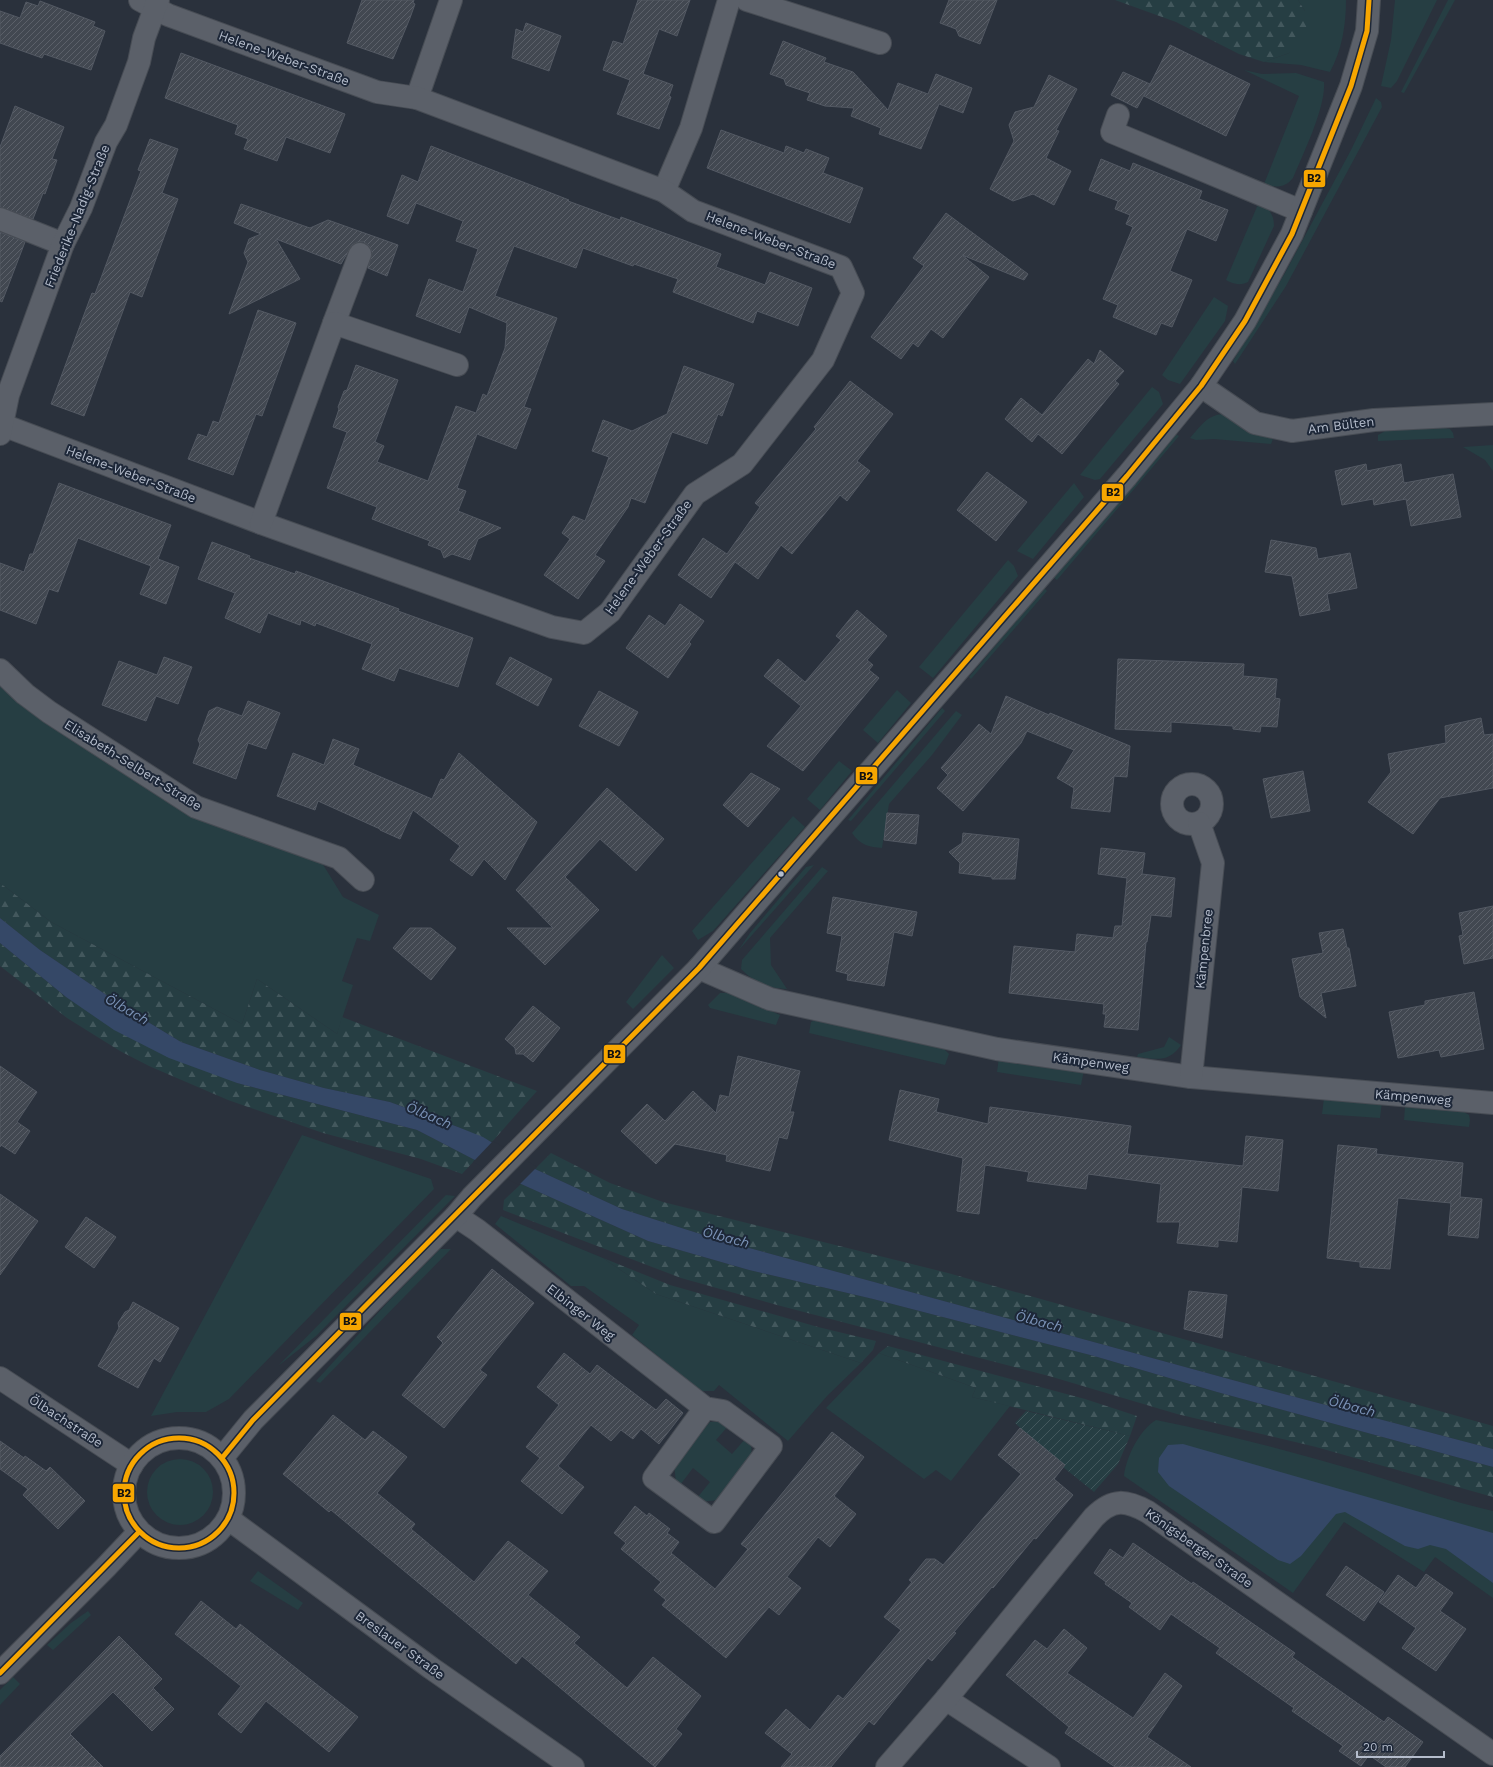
<svg xmlns="http://www.w3.org/2000/svg" width="1493" height="1767" font-family="'Work Sans',sans-serif">
<defs>
<pattern id="forest-firs" width="22" height="20" patternUnits="userSpaceOnUse"><rect width="22" height="20" fill="#263e43"/><path d="M5 1l3.5 6h-7zM16 11l3.5 6h-7z" fill="#43585d"/></pattern>
<pattern id="garden-furrows" width="10" height="10" patternUnits="userSpaceOnUse"><rect width="10" height="10" fill="#263e43"/><path d="M-1 1l2-2M0 10L10 0M9 11l2-2" fill="none" stroke="#43585d"/></pattern>
<pattern id="building-hatch" width="6" height="6" patternUnits="userSpaceOnUse"><rect width="6" height="6" fill="#424851"/><path d="M-1 1l2-2M0 6l6-6M5 7l2-2" fill="none" stroke="#5b6069"/></pattern>
</defs>
<rect width="100%" height="100%" fill="#2a313c"/>
<g fill="#263e43">
<path d="M1298,0H1346C1346,25 1342,50 1330,72L1301,65L1264,62L1289,53L1305,11Z"/>
<polygon points="1395,0 1437,0 1397,81 1391,88 1381,86 1391,40"/>
<polygon points="1448,0 1455,0 1404,93 1401,92"/>
<path d="M1244,70L1262,74L1296,73L1324,82C1326,107 1303,154 1293,178C1285,188 1275,188 1264,184L1299,96Z"/>
<polygon points="1376,98 1381,102 1382,107 1286,286 1235,364 1233,361 1285,273 1351,150"/>
<path d="M1259,202C1269,209 1274,214 1274,226L1248,282C1240,286 1233,284 1226,280Z"/>
<polygon points="1214,297 1228,306 1225,321 1180,384 1168,380 1162,375"/>
<polygon points="1152,387 1159,392 1163,404 1100,479 1095,480 1080,475"/>
<path d="M1222,414C1240,420 1254,433 1273,439L1271,444L1214,439L1196,440L1190,438C1201,426 1206,416 1222,414Z"/>
<polygon points="1444,428 1450,429 1453,433 1454,438 1378,441 1378,435 1387,430"/>
<polygon points="1175,434 1179,436 1057,580 1053,577"/>
<polygon points="1493,445 1493,471 1485,460 1463,447"/>
<polygon points="1074,483 1084,497 1033,559 1017,551"/>
<polygon points="1008,560 1014,566 1018,576 933,678 919,667"/>
<polygon points="1044,588 1047,591 971,679 969,677"/>
<polygon points="0,683 31,711 322,863 343,897 379,915 370,941 357,938 342,981 353,985 337,1034 257,979 242,1024 51,922 0,883"/>
<polygon points="897,690 911,703 878,743 863,730"/>
<polygon points="942,708 945,711 851,821 848,820"/>
<path d="M956,711L962,715L932,755L889,804L882,848C869,847 860,845 852,833Z"/>
<polygon points="839,761 852,771 820,810 807,799"/>
<polygon points="793,816 805,827 713,931 698,940 692,931"/>
<polygon points="814,865 738,951 750,933 806,867"/>
<path d="M822,867L828,871L770,938L771,965L787,989C765,988 757,984 741,969L742,960Z"/>
<polygon points="662,955 674,968 633,1009 626,1002"/>
<polygon points="720,993 731,993 780,1015 776,1025 710,1008 708,1005"/>
<polygon points="817,1019 942,1047 949,1054 945,1065 809,1033 811,1022"/>
<path d="M1169,1037L1181,1045C1169,1063 1156,1059 1137,1057L1138,1054L1164,1047Z"/>
<polygon points="999,1057 1084,1070 1081,1085 997,1072"/>
<polygon points="1324,1098 1382,1102 1380,1118 1322,1114"/>
<polygon points="1405,1107 1464,1112 1469,1115 1470,1120 1469,1127 1404,1120"/>
<polygon points="302,1135 431,1179 434,1189 229,1399 206,1412 177,1412 151,1416"/>
<polygon points="446,1195 455,1196 316,1336 278,1366"/>
<polygon points="501,1216 603,1258 656,1294 861,1363 827,1396 788,1441 719,1385 714,1391 701,1391 632,1335 639,1325 584,1286 571,1286 495,1224"/>
<polygon points="440,1249 451,1249 320,1383 316,1381 387,1303"/>
<polygon points="879,1353 976,1388 972,1397 1010,1406 951,1481 936,1470 924,1479 826,1408"/>
<path d="M1156,1420C1226,1434 1297,1453 1365,1473C1408,1486 1449,1501 1493,1511V1598L1435,1557L1424,1572L1344,1522L1293,1593L1124,1476C1126,1457 1140,1429 1156,1420Z"/>
<polygon points="725,1421 729,1425 716,1440 732,1454 746,1438 751,1442 752,1459 718,1500 701,1502 697,1498 710,1482 693,1468 680,1485 676,1482 674,1465 710,1422"/>
<circle cx="180" cy="1492" r="33"/>
<polygon points="258,1571 303,1603 298,1610 250,1581"/>
<polygon points="88,1611 91,1615 53,1650 47,1645 71,1623"/>
<polygon points="13,1677 20,1684 0,1705 0,1690"/>
</g>
<g fill="url(#forest-firs)">
<polygon points="1115,0 1298,0 1305,11 1307,25 1302,38 1289,53 1264,62 1239,54 1176,22"/>
<polygon points="0,883 51,922 242,1024 257,979 337,1034 342,1017 537,1091 492,1142 458,1127 390,1102 324,1088 260,1070 181,1042 130,1011 40,950 0,918"/>
<polygon points="0,943 66,997 237,1083 417,1130 475,1160 462,1174 421,1159 323,1133 228,1100 149,1066 120,1051 67,1018 0,966"/>
<polygon points="551,1153 610,1183 663,1202 948,1273 1493,1426 1493,1449 1284,1394 713,1238 622,1209 535,1169"/>
<polygon points="521,1184 648,1241 749,1270 873,1299 1094,1356 1217,1392 1493,1467 1493,1497 1316,1447 1177,1414 1049,1376 777,1305 681,1278 503,1210 504,1200"/>
<polygon points="603,1258 670,1285 818,1327 876,1341 873,1350 861,1363 656,1294"/>
<polygon points="888,1346 1085,1399 1137,1416 1130,1436 972,1397 976,1388 879,1353"/>
</g>
<polygon fill="url(#garden-furrows)" points="1026,1411 1130,1436 1118,1464 1094,1492 1063,1467 1015,1423"/>
<g fill="#354867">
<polygon points="0,918 40,950 130,1011 181,1042 260,1070 324,1088 390,1102 458,1127 483,1137 535,1169 622,1209 713,1238 1284,1394 1493,1449 1493,1467 1217,1392 1094,1356 873,1299 749,1270 648,1241 521,1184 417,1130 237,1083 169,1058 114,1030 66,997 0,943"/>
<polygon points="1183,1444 1493,1533 1493,1583 1446,1549 1430,1545 1418,1549 1405,1546 1345,1512 1336,1514 1301,1556 1290,1564 1278,1560 1169,1486 1158,1472 1159,1458 1168,1445"/>
</g>
<polygon fill="#2a313c" points="493,1141 537,1167 519,1185 473,1162"/>
<g fill="url(#building-hatch)" stroke="#535963">
<polygon points="362,0 414,0 413,3 415,4 410,18 393,59 347,43"/>
<polygon points="638,0 690,0 677,36 659,29 643,74 673,85 669,96 671,97 659,129 617,114 630,80 603,70 613,41 623,44"/>
<polygon points="949,0 997,0 980,44 959,36 956,29 940,23"/>
<polygon points="40,1 95,22 93,26 105,31 91,70 44,54 42,58 0,43 0,11 20,18 26,2 38,6"/>
<polygon points="526,23 561,36 549,71 512,58 516,29 523,32"/>
<polygon points="783,41 826,58 824,62 853,72 888,110 898,83 928,94 936,74 972,88 963,113 939,104 921,149 879,134 881,128 851,116 854,108 825,106 807,100 810,93 786,85 784,79 770,74"/>
<polygon points="1170,45 1250,84 1226,136 1144,96"/>
<polygon points="181,53 345,114 330,153 286,137 277,161 244,149 248,139 235,134 238,125 165,98"/>
<polygon points="1123,72 1150,84 1137,108 1111,95"/>
<polygon points="1049,75 1077,89 1056,130 1059,131 1046,158 1071,171 1054,205 1033,194 1013,201 990,189 1014,141 1009,125 1015,112 1034,107"/>
<polygon points="15,106 64,127 52,159 57,160 45,194 43,193 33,219 0,207 0,147"/>
<polygon points="721,130 784,153 786,146 804,153 806,149 829,158 823,173 863,188 850,223 707,168"/>
<polygon points="150,139 178,149 162,193 178,199 142,297 130,292 84,416 51,404 92,293 95,294 141,171 138,170"/>
<polygon points="431,146 569,200 568,201 620,220 621,217 721,254 716,267 765,285 770,272 812,288 798,326 757,311 753,323 673,292 678,279 634,264 633,266 583,248 576,268 514,246 495,296 557,318 524,407 531,409 516,449 477,434 457,488 466,491 458,511 501,528 478,539 470,560 452,554 444,558 441,550 428,545 430,541 372,519 377,507 327,488 347,432 333,427 339,409 338,407 344,391 347,390 356,365 398,380 375,442 384,446 377,462 428,481 456,406 476,413 483,394 487,396 505,348 507,323 469,307 460,333 416,316 429,279 463,292 478,249 456,241 463,221 437,211 416,203 408,224 387,216 402,175 418,182"/>
<polygon points="1101,159 1130,171 1133,163 1202,191 1199,199 1228,210 1216,241 1187,229 1170,271 1192,280 1172,327 1161,323 1156,335 1113,317 1118,305 1103,299 1133,227 1126,224 1130,215 1115,209 1118,201 1089,190"/>
<polygon points="241,204 310,228 328,220 398,245 387,276 368,268 372,252 369,246 364,242 358,242 352,245 341,264 276,239 300,279 229,314 248,262 244,253 249,239 261,234 234,223"/>
<polygon points="946,213 1028,274 1024,280 962,255 989,277 943,338 931,329 918,347 913,343 901,359 871,337 924,266 913,258"/>
<polygon points="0,232 25,242 2,302 0,301"/>
<polygon points="258,310 296,323 262,416 256,414 233,475 188,459 198,434 207,437 213,421 219,423"/>
<polygon points="1100,350 1124,371 1115,381 1119,384 1062,454 1038,434 1032,442 1005,419 1021,398 1042,415 1088,359 1094,364"/>
<polygon points="684,366 734,384 722,416 718,414 707,444 672,432 645,503 631,498 628,507 595,555 605,561 578,599 544,575 570,539 562,533 573,516 585,521 609,457 592,451 603,420 632,431 667,414"/>
<polygon points="850,381 893,414 857,461 870,471 847,501 840,495 792,554 781,545 758,579 735,562 711,598 678,575 703,538 727,554 760,507 755,503 816,429 814,427"/>
<polygon points="1366,464 1367,471 1401,464 1404,483 1453,474 1461,517 1411,526 1406,499 1374,505 1373,499 1342,505 1335,471"/>
<polygon points="987,472 1027,502 996,541 957,510"/>
<polygon points="59,483 171,525 158,559 179,567 166,604 140,594 151,566 78,538 58,592 49,589 36,624 0,610 0,563 24,572 30,554 33,554"/>
<polygon points="1271,540 1316,548 1318,559 1350,553 1357,588 1327,594 1330,610 1300,616 1292,576 1265,572"/>
<polygon points="212,542 250,556 249,558 295,574 296,571 399,609 398,611 473,638 458,687 399,668 394,681 362,669 372,644 316,623 315,626 301,620 300,625 268,613 260,633 225,618 235,593 198,579"/>
<polygon points="680,604 704,621 689,642 691,644 668,678 626,648 649,615 665,626"/>
<polygon points="857,610 887,636 867,660 873,665 869,670 879,678 803,771 767,746 801,706 764,676 778,659 805,682 841,640 836,636"/>
<polygon points="164,657 192,667 178,704 156,696 146,721 102,705 119,661 157,675"/>
<polygon points="510,657 552,679 538,706 496,684"/>
<polygon points="1118,659 1244,664 1243,676 1277,679 1275,698 1280,699 1277,727 1261,726 1260,732 1233,729 1233,726 1171,722 1171,732 1115,729"/>
<polygon points="599,691 638,712 619,746 579,726"/>
<polygon points="1006,696 1049,715 1050,713 1130,746 1127,777 1114,776 1110,812 1071,808 1074,788 1057,778 1074,750 1027,731 1021,743 963,811 937,788 948,775 941,768 979,724 991,734"/>
<polygon points="248,701 280,713 266,749 248,743 236,779 193,763 200,744 198,740 209,711 217,707 242,716"/>
<polygon points="1481,718 1484,735 1493,734 1493,788 1440,798 1413,834 1368,802 1391,772 1388,754 1446,743 1445,726"/>
<polygon points="333,739 359,749 353,765 432,799 441,779 444,780 459,753 537,822 505,880 484,859 472,876 450,860 460,846 413,810 400,839 380,830 380,829 318,801 315,810 277,796 293,753 324,765"/>
<polygon points="1303,771 1310,811 1271,818 1263,779"/>
<polygon points="751,773 780,789 748,827 723,805"/>
<polygon points="607,788 664,839 636,871 600,839 565,877 599,910 545,965 507,928 553,928 516,890"/>
<polygon points="887,813 919,815 916,844 884,840"/>
<polygon points="963,833 1019,839 1015,879 992,879 992,877 959,873 960,863 949,852 962,843"/>
<polygon points="1101,848 1145,853 1142,874 1175,878 1171,917 1151,915 1147,942 1146,942 1138,1030 1104,1027 1106,1014 1103,1014 1104,1004 1009,993 1014,946 1075,952 1077,934 1113,938 1115,926 1122,926 1127,878 1098,874"/>
<polygon points="833,897 917,912 912,936 894,932 884,986 847,980 848,974 836,971 842,936 827,933"/>
<polygon points="1493,906 1493,958 1464,964 1459,936 1463,935 1459,913"/>
<polygon points="410,928 431,928 456,948 431,980 393,948"/>
<polygon points="1343,929 1347,948 1349,948 1356,986 1321,993 1326,1018 1300,997 1292,959 1323,953 1319,933"/>
<polygon points="1474,992 1484,1049 1441,1057 1439,1050 1398,1058 1389,1012 1425,1005 1425,1001"/>
<polygon points="533,1006 560,1028 533,1062 523,1054 516,1054 515,1048 505,1039"/>
<polygon points="738,1056 800,1071 790,1112 794,1112 787,1139 779,1137 770,1171 726,1161 727,1155 675,1144 656,1164 621,1131 647,1104 665,1121 693,1091 716,1113 720,1095 729,1097"/>
<polygon points="0,1066 37,1092 17,1122 30,1131 15,1154 1,1145 0,1147"/>
<polygon points="900,1090 939,1099 936,1112 988,1124 990,1107 1131,1126 1127,1154 1243,1166 1246,1136 1283,1140 1278,1191 1242,1187 1237,1242 1218,1240 1218,1247 1177,1243 1180,1222 1157,1222 1161,1184 1088,1174 1086,1189 1027,1181 1029,1172 985,1165 979,1214 957,1211 963,1158 889,1140"/>
<polygon points="1338,1145 1377,1149 1376,1154 1463,1163 1460,1197 1482,1199 1478,1238 1448,1235 1451,1203 1398,1198 1390,1269 1360,1267 1360,1262 1327,1258"/>
<polygon points="0,1194 38,1221 0,1275"/>
<polygon points="86,1217 116,1237 94,1268 65,1247"/>
<polygon points="492,1269 534,1303 480,1370 487,1375 444,1428 402,1395 443,1343 437,1337"/>
<polygon points="1189,1291 1227,1295 1222,1338 1184,1329"/>
<polygon points="133,1302 179,1328 160,1362 154,1358 138,1388 98,1366 119,1328 118,1323 125,1312 129,1310"/>
<polygon points="564,1353 590,1374 597,1365 656,1410 666,1399 683,1413 659,1444 641,1429 633,1439 621,1430 611,1441 591,1425 558,1466 584,1487 562,1514 521,1481 540,1458 526,1447 559,1405 537,1387"/>
<polygon points="333,1415 365,1440 373,1431 407,1457 377,1493 415,1524 411,1529 474,1582 508,1541 548,1571 528,1595 580,1637 574,1643 627,1688 653,1657 701,1696 676,1729 682,1734 655,1767 522,1656 516,1664 331,1510 329,1512 283,1474"/>
<polygon points="1020,1428 1065,1465 1054,1479 1073,1495 1036,1539 1034,1538 993,1588 992,1587 954,1632 956,1633 932,1661 928,1658 874,1725 869,1721 831,1767 781,1767 792,1754 765,1733 786,1709 810,1730 838,1695 843,1699 901,1630 884,1617 912,1582 909,1580 926,1559 935,1559 943,1565 1021,1474 998,1455"/>
<polygon points="832,1432 864,1457 834,1496 856,1514 830,1547 818,1537 787,1577 801,1588 779,1615 769,1607 726,1658 662,1605 666,1600 654,1590 661,1582 621,1549 626,1543 614,1533 635,1506 647,1516 649,1513 670,1529 667,1533 679,1542 671,1553 715,1589 748,1549 741,1544"/>
<polygon points="0,1441 24,1458 25,1456 46,1471 50,1467 85,1501 58,1529 23,1495 28,1489 0,1469"/>
<polygon points="1133,1543 1192,1584 1193,1582 1295,1653 1292,1657 1384,1722 1388,1717 1423,1742 1405,1767 1386,1767 1369,1755 1361,1766 1339,1751 1343,1746 1292,1711 1294,1708 1216,1653 1220,1648 1171,1614 1160,1630 1129,1607 1132,1603 1105,1584 1106,1582 1094,1573 1110,1549 1123,1558"/>
<polygon points="1346,1566 1384,1592 1364,1621 1326,1595"/>
<polygon points="1426,1574 1453,1593 1440,1611 1466,1629 1436,1671 1402,1648 1416,1628 1379,1602 1398,1575 1416,1588"/>
<polygon points="201,1601 236,1629 240,1624 358,1717 329,1752 266,1701 241,1733 218,1714 241,1686 175,1634"/>
<polygon points="1064,1629 1087,1648 1067,1673 1133,1718 1165,1673 1182,1686 1147,1737 1191,1767 1115,1767 1065,1733 1069,1727 1006,1675 1035,1640 1047,1649"/>
<polygon points="119,1636 162,1679 153,1688 174,1709 152,1731 113,1692 70,1734 103,1767 0,1767 0,1756"/>
</g>
<g fill="none" stroke-linecap="round" stroke-linejoin="round">
<g stroke="#474c54" stroke-width="24">
<g id="minor">
<polyline points="747,0 880,43"/>
<polyline points="417,98 451,0"/>
<polyline points="1118,115 1112,132 1301,211"/>
<polyline points="664,191 691,128 729,0"/>
<polyline points="0,219 63,244"/>
<polyline points="334,323 360,254"/>
<polyline points="1201,386 1255,423 1292,431 1374,420 1493,414"/>
<polyline points="0,424 261,523 552,627 584,633 610,612 695,494 742,464 823,360 853,293 841,267 693,211 664,191 417,98 377,92 168,15 140,0"/>
<polyline points="0,434 8,395 63,244 81,208 106,142 116,125 139,62 144,38 158,0"/>
<polyline points="261,523 334,323 457,365"/>
<polyline points="0,670 25,694 49,712 196,807 339,858 363,880"/>
<circle cx="1192" cy="804" r="20"/>
<polyline points="699,968 770,999 997,1049 1191,1077 1493,1103"/>
<polyline points="1191,1077 1213,863 1199,823"/>
<polyline points="456,1216 477,1230 705,1408 723,1411 771,1446 714,1522 654,1478 705,1408"/>
<polyline points="0,1378 132,1465"/>
<circle cx="179" cy="1493" r="55"/>
<polyline points="222,1458 253,1420 456,1216 472,1197 699,968 1127,476 1201,386 1245,321 1292,234 1351,86 1367,31 1369,0"/>
<polyline points="230,1520 431,1668 573,1767"/>
<polyline points="0,1673 106,1567 139,1532"/>
<polyline points="946,1699 1049,1767"/>
<path d="M887,1767L946,1699L1094,1517C1113,1498 1126,1500 1148,1512L1493,1754"/>
</g>
</g>
<use href="#minor" stroke="#5b6069" stroke-width="22"/>
<g stroke="#1d2738" stroke-width="8">
<g id="bus-1">
<circle cx="179" cy="1493" r="55"/>
<polyline points="222,1458 253,1420 699,968 1127,476 1201,386 1245,321 1292,234 1351,86 1367,31 1369,0"/>
<polyline points="0,1673 139,1532"/>
</g>
</g>
<use href="#bus-1" stroke="#f7a600" stroke-width="5"/>
</g>
<circle fill="#b5bdcc" stroke="#1d2738" stroke-width="1.5" cx="781" cy="874" r="3.5"/>
<g text-anchor="middle" dominant-baseline="central" stroke-width="4" stroke-linejoin="round" paint-order="stroke">
<g font-size="13" fill="#b5bdcc" stroke="#1d2738">
<text transform="translate(284 58) rotate(20)">Helene-Weber-Straße</text>
<text transform="translate(77 216) rotate(-68)">Friederike-Nadig-Straße</text>
<text transform="translate(771 240) rotate(21)">Helene-Weber-Straße</text>
<text transform="translate(1341 425) rotate(-7)">Am Bülten</text>
<text transform="translate(131 474) rotate(21)">Helene-Weber-Straße</text>
<text transform="translate(648 557) rotate(-54)">Helene-Weber-Straße</text>
<text transform="translate(133 765) rotate(32)">Elisabeth-Selbert-Straße</text>
<text transform="translate(1204 949) rotate(-84)">Kämpenbree</text>
<text transform="translate(1091 1062) rotate(8)">Kämpenweg</text>
<text transform="translate(1413 1097) rotate(5)">Kämpenweg</text>
<text transform="translate(581 1312) rotate(38)">Elbinger Weg</text>
<text transform="translate(66 1421) rotate(33)">Ölbachstraße</text>
<text transform="translate(1199 1548) rotate(35)">Königsberger Straße</text>
<text transform="translate(400 1645) rotate(36)">Breslauer Straße</text>
</g>
<g font-size="14" font-style="italic" fill="#7a92b6" stroke="#1d2738">
<text transform="translate(127 1009) rotate(30)">Ölbach</text>
<text transform="translate(429 1115) rotate(23)">Ölbach</text>
<text transform="translate(726 1237) rotate(15)">Ölbach</text>
<text transform="translate(1039 1321) rotate(15)">Ölbach</text>
<text transform="translate(1352 1406) rotate(15)">Ölbach</text>
</g>
</g>
<g stroke="#1d2738" stroke-width="1.5">
<rect x="1303" y="169" width="23" height="19" rx="4" fill="#f7a600"/>
<rect x="1101" y="483" width="23" height="19" rx="4" fill="#f7a600"/>
<rect x="855" y="766" width="23" height="19" rx="4" fill="#f7a600"/>
<rect x="603" y="1044" width="23" height="20" rx="4" fill="#f7a600"/>
<rect x="339" y="1312" width="23" height="19" rx="4" fill="#f7a600"/>
<rect x="112" y="1483" width="23" height="20" rx="4" fill="#f7a600"/>
</g>
<g font-size="11" text-anchor="middle" font-weight="bold" fill="#111">
<text x="1314" y="182">B2</text>
<text x="1113" y="496">B2</text>
<text x="866" y="780">B2</text>
<text x="614" y="1058">B2</text>
<text x="350" y="1325">B2</text>
<text x="124" y="1497">B2</text>
</g>
<path d="M1357 1751v6h87v-6" fill="none" stroke="#b5bdcc" stroke-width="2"/>
<text x="1363" y="1751" font-size="12" fill="#b5bdcc" stroke="#1d2738" stroke-width="3" paint-order="stroke">20 m</text>
</svg>
